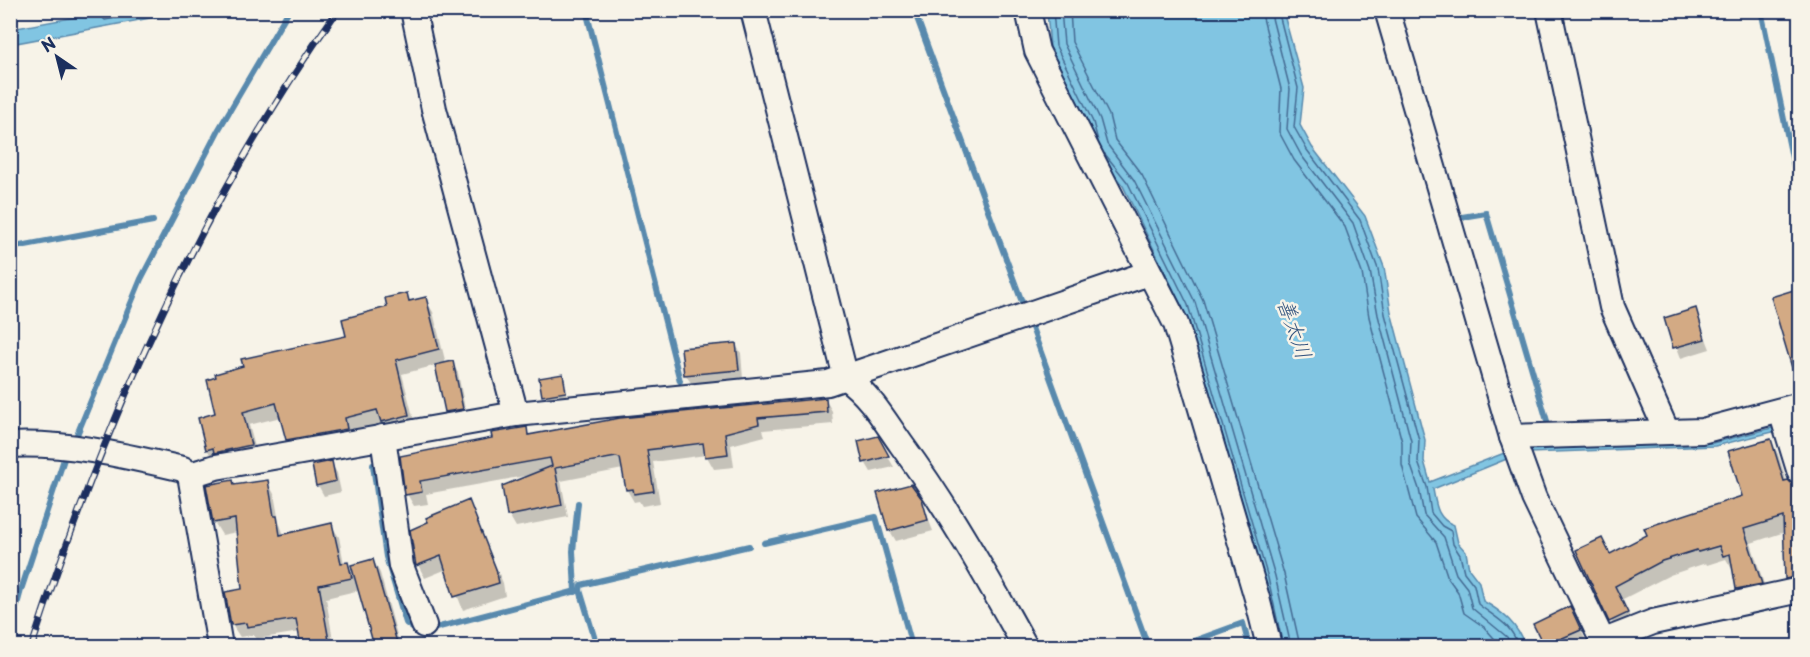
<svg xmlns="http://www.w3.org/2000/svg" width="1810" height="657" font-family="'Playpen Sans','Klee One',sans-serif">
<rect width="100%" height="100%" fill="#f7f3e8"/>
<filter id="ink" filterUnits="userSpaceOnUse"><feTurbulence type="fractalNoise" baseFrequency=".0167" numOctaves="2"/><feDisplacementMap in="SourceGraphic" scale="12" xChannelSelector="R" yChannelSelector="G"/><feConvolveMatrix kernelMatrix="1 2 1 2 8 2 1 2 1" color-interpolation-filters="sRGB"/></filter>
<g filter="url(#ink)">
<g fill="#81c5e2" stroke="#5889ad" stroke-width="1.5">
<polygon points="114,10 177,11 166,15 11,44 11,29"/>
<path d="M1047,11H1283L1304,88L1300,125L1312,147L1365,216L1384,267L1391,312L1425,440L1424,461L1430,482L1512,450L1514,456L1433,489C1436,505 1437,519 1454,525L1458,543L1466,552L1469,569L1479,582L1483,601C1503,612 1518,625 1525,646H1278L1262,580L1182,307L1123,186L1094,150L1088,124L1050,47Z"/>
<polygon points="1780,426 1781,430 1715,446 1529,453 1528,447 1713,443"/>
</g>
<g fill="#0003">
<polygon points="406,294 411,302 425,299 433,312 446,364 452,363 458,373 467,419 453,422 447,412 437,365 402,374 416,428 390,435 383,424 352,432 295,453 287,440 281,417 249,425 258,458 215,463 207,449 217,414 348,337"/>
<polygon points="1695,310 1710,349 1681,358 1666,319"/>
<polygon points="735,344 741,353 743,379 691,383 685,374"/>
<polygon points="562,375 567,396 546,400 544,395"/>
<polygon points="825,399 832,411 833,424 763,430 765,436 731,445 734,467 714,469 706,455 653,462 660,503 642,506 639,501 634,502 627,490 623,469 561,481 568,517 516,527 509,515 530,475 426,494 428,504 414,506 407,494 402,457 494,439 526,429 530,436"/>
<polygon points="877,438 894,467 871,472 865,462"/>
<polygon points="1771,440 1778,454 1786,480 1800,496 1800,591 1794,592 1787,578 1785,532 1751,543 1768,597 1745,602 1738,589 1734,568 1732,569 1726,559 1707,565 1706,563 1670,575 1621,600 1635,627 1619,636 1578,551 1610,555 1744,497"/>
<polygon points="331,463 337,473 341,492 324,496 318,485"/>
<polygon points="267,481 274,494 279,522 284,535 331,525 339,537 344,564 347,564 356,578 373,560 380,573 400,646 376,646 360,590 326,598 334,646 303,646 300,632 256,639 253,635 240,637 232,625 243,590 237,532 222,535 214,522 235,487"/>
<polygon points="879,494 921,500 933,531 896,541 890,531"/>
<polygon points="468,502 503,583 505,596 463,610 447,569 425,578 418,565"/>
<polygon points="1577,621 1588,646 1545,646 1535,625"/>
</g>
<g fill="none" stroke-linecap="round" stroke-linejoin="round">
<g stroke="#446b93" stroke-width="1.5">
<polyline points="104,10 103,18 105,20 158,10"/>
<polyline points="1053,10 1056,46 1093,122 1098,141"/>
<polyline points="1061,10 1064,44 1100,119 1107,144 1134,180 1195,302 1275,576 1291,646"/>
<polyline points="1070,10 1072,42 1109,115 1115,140 1142,175 1203,300 1284,574 1300,646"/>
<polyline points="1261,10 1281,89 1279,132 1294,160 1345,227 1362,273 1369,317 1402,442 1402,465 1416,518 1436,542 1448,578 1458,592 1464,613 1484,627 1501,646"/>
<polyline points="1270,10 1290,89 1287,129 1301,155 1353,223 1370,271 1378,315 1411,441 1410,463 1419,489 1424,515 1444,537 1456,574 1467,588 1472,608 1507,637 1511,646"/>
<path d="M1278,10L1298,88L1294,127L1307,150L1360,220L1378,269L1385,314L1419,440L1418,462L1427,487L1431,513L1442,526L1451,531L1453,544L1460,555L1464,572L1474,585L1478,604C1495,618 1512,624 1518,646"/>
<polyline points="1105,154 1128,183 1188,305 1268,578 1283,646"/>
</g>
<g stroke="#5889ad" stroke-width="6">
<polyline points="586,10 680,381"/>
<polyline points="1761,10 1800,196"/>
<polyline points="917,18 1022,302"/>
<polyline points="1455,215 1456,218 1486,213 1547,421"/>
<polyline points="20,246 153,221"/>
<polyline points="1031,325 1148,646"/>
<polyline points="76,437 141,279 219,129 289,10"/>
<polyline points="373,465 386,557 406,623 418,632"/>
<polyline points="764,543 876,517 912,646"/>
<polyline points="580,590 597,646"/>
<polyline points="575,592 573,551 578,503"/>
<polyline points="428,630 580,590 581,585 749,546"/>
<polyline points="10,631 21,590 65,456"/>
<polyline points="1180,646 1243,623 1249,646"/>
</g>
</g>
<g fill="#d3aa84" stroke="#1b2f5e" stroke-width="1.5">
<polygon points="1800,288 1800,377 1795,378 1771,297"/>
<polygon points="407,293 409,301 426,297 439,349 396,360 409,415 381,422 377,410 345,418 347,429 286,440 276,403 243,412 251,445 214,453 213,448 206,450 198,418 215,413 207,380 216,377 215,374 243,366 241,359 346,336 342,319 387,307 385,298"/>
<polygon points="1696,308 1705,339 1673,348 1664,318"/>
<polygon points="736,343 739,370 684,375 681,348"/>
<polygon points="453,361 463,409 445,412 435,365"/>
<polygon points="563,374 566,392 542,396 539,378"/>
<polygon points="826,398 827,412 758,418 759,424 725,433 728,454 705,457 703,443 647,450 654,491 634,494 633,489 626,490 620,458 616,457 555,468 562,505 528,512 507,516 502,486 552,466 550,458 420,481 422,492 405,495 400,456 492,438 491,433 527,427 528,435 620,418"/>
<polygon points="878,436 889,456 863,463 858,441"/>
<polygon points="1771,439 1784,481 1788,480 1796,487 1800,497 1800,576 1785,579 1783,517 1744,529 1762,584 1736,589 1730,554 1723,556 1719,546 1698,552 1697,550 1662,561 1615,586 1628,613 1609,622 1576,550 1602,538 1610,554 1647,535 1644,528 1742,496 1728,451"/>
<polygon points="332,461 336,481 316,486 312,465"/>
<polygon points="233,480 234,485 268,480 274,516 277,516 280,535 332,523 341,563 348,562 352,578 319,585 330,646 301,646 296,619 247,627 246,623 231,625 225,592 242,589 235,519 213,523 206,485"/>
<polygon points="911,484 922,499 928,520 888,531 877,493"/>
<polygon points="469,500 496,569 499,583 454,597 441,556 416,566 410,530 428,522 426,518"/>
<polygon points="373,559 398,646 374,646 351,565"/>
<polygon points="1570,606 1581,630 1544,646 1533,624"/>
</g>
<g fill="none" stroke-linecap="round" stroke-linejoin="round">
<g stroke="#1b2f5e" stroke-width="28">
<g id="street">
<polyline points="413,10 434,109 516,414"/>
<path d="M753,10L846,378C870,395 884,420 901,444C948,508 987,577 1025,646"/>
<polyline points="1028,10 1037,51 1176,324 1257,598 1269,646"/>
<polyline points="1387,10 1512,437 1534,498 1605,646"/>
<polyline points="1549,10 1612,307 1667,432"/>
<polyline points="1781,411 1800,473"/>
<polyline points="383,437 401,566 424,625"/>
<polyline points="1512,437 1702,431 1800,405"/>
<path d="M10,445C69,442 126,456 183,469L190,475L220,646"/>
<polyline points="190,475 216,467 516,414 828,383 1149,273"/>
<polyline points="1602,642 1653,622 1800,590"/>
</g>
</g>
<use href="#street" stroke="#f7f3e8" stroke-width="24"/>
<g stroke="#1b2f5e" stroke-width="7">
<path id="rail" d="M32,646C104,423 201,202 338,10"/>
</g>
<use href="#rail" stroke="#f7f3e8" stroke-width="4.5" stroke-dasharray="14" stroke-linecap="butt"/>
</g>
</g>
<g text-anchor="middle" dominant-baseline="central" stroke-width="5" stroke-linejoin="round" paint-order="stroke">
<g font-size="21" font-style="italic" fill="#34547f" stroke="#f7f3e8">
<text transform="translate(1296 328) rotate(71)">善太川</text>
</g>
</g>
<rect width="1810" height="657" fill="none" stroke="#f7f3e8" stroke-width="36"/>
<rect x="18" y="18" width="1774" height="621" fill="none" stroke="#1b2f5e" stroke-width="2" filter="url(#ink)"/>
<g transform="translate(57 57) rotate(325)" stroke="#f7f3e8" stroke-width="4.5" paint-order="stroke">
<path d="M0-4.5L10 22L0 15L-10 22Z" fill="#1b2f5e"/>
<text y="-9" font-size="16" font-weight="bold" text-anchor="middle" fill="#1b2f5e">N</text>
</g>
</svg>
